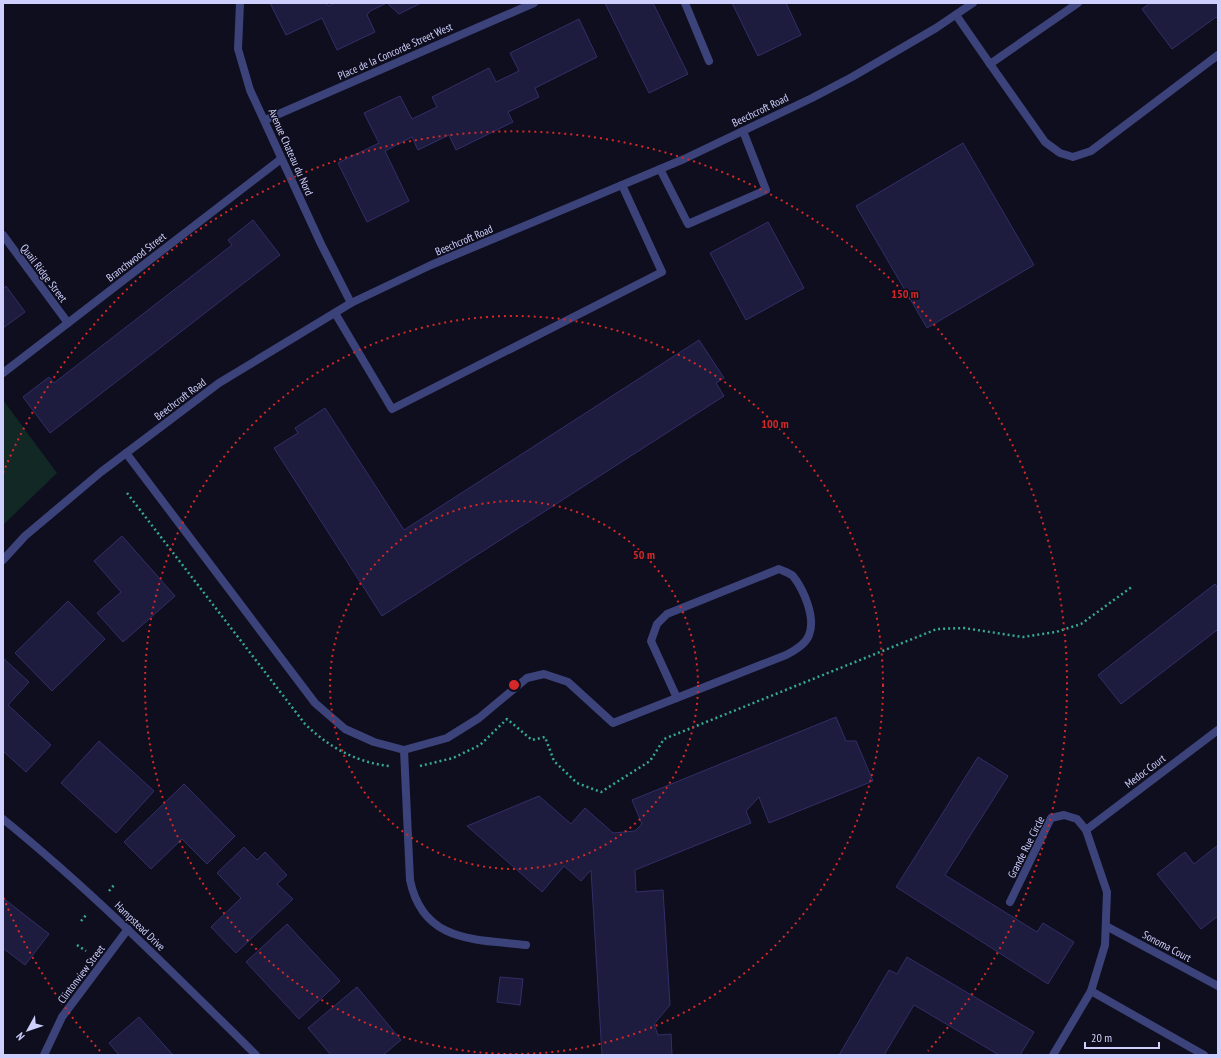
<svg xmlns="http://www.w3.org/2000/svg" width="1221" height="1058" font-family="'PT Sans Narrow',sans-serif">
<rect width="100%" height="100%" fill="#0e0e1e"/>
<polygon fill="#112824" points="3,400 57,473 3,525"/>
<g fill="#1d1b3e" stroke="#322f68">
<polygon points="270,3 325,3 329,6 335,3 387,3 370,11 367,15 375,32 337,50 322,18 286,35"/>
<polygon points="387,3 421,3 399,14"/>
<polygon points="605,3 653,3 688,74 649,93"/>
<polygon points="732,3 786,3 801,35 758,56"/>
<polygon points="1150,3 1218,3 1218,19 1216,17 1172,49 1142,9"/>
<polygon points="579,19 597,57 535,88 539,97 508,112 513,122 456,150 449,135 418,150 412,137 385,151 409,201 367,222 338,163 379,143 364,113 400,96 412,119 437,107 432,97 489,68 496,82 519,71 510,53"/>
<polygon points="963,143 1034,265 927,328 856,206"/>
<polygon points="253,220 280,255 50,433 23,397 49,377 54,383 232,245 228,240"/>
<polygon points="768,222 804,288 746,320 710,253"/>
<polygon points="6,286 25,312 3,328 3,289"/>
<polygon points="699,340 724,378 716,383 724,396 382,616 274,448 298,433 295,428 325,408 404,530"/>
<polygon points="122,536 175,596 123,642 97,613 121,592 94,561"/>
<polygon points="1215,584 1218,588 1218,632 1217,630 1121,704 1098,675"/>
<polygon points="68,601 105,639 52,691 15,653"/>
<polygon points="3,658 29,682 8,705 51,745 26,772 3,751"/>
<polygon points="836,717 846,741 856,741 873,781 769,823 759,797 746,811 751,823 635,870 636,892 663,890 670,1005 654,1024 658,1035 671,1034 672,1055 602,1055 591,870 581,881 564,866 542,892 467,826 539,796 571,824 585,808 613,833 635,831 642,824 632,800"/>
<polygon points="99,741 154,791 116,833 61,783"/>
<polygon points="978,757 1008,776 945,875 1037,932 1043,923 1074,942 1048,984 896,887"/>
<polygon points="184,784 235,836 207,864 182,839 151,869 124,842"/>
<polygon points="1218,845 1218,916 1201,929 1157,874 1185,852 1194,864"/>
<polygon points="244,847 257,860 265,852 287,875 277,884 293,899 236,953 211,927 241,898 217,873"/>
<polygon points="3,898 49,934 25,965 3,948"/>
<polygon points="287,924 340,981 299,1019 246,962"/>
<polygon points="907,957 1034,1032 1020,1055 999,1055 914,1005 884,1055 839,1055 889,970 897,974"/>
<polygon points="500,977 523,979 520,1005 497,1002"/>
<polygon points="357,987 401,1040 383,1055 331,1055 308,1028"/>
<polygon points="139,1017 173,1055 119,1055 109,1043"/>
</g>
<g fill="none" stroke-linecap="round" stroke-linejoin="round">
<g stroke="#35a991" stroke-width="2.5" stroke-dasharray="2 3" stroke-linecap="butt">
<path d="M127,493L305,724C329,747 355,762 389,766"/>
<polyline points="420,766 453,758 480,745 507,719 532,740 545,737 554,761 577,783 601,792 650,761 664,739 937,629 964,628 1023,637 1056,632 1081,624 1133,586"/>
<polyline points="109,891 114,885"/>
<polyline points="81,921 87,914"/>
<polyline points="77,945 86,951"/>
</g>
<g stroke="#3c427a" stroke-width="8">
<polyline points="685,3 709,61"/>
<polyline points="1078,3 990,64 1045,142 1060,153 1073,157 1091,151 1218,55"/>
<polyline points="956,15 990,64"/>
<polyline points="660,169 688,224 766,190 743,131"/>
<polyline points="335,313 392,409 662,272 622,185"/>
<path d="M126,453L315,703L345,729L374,742L404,750L447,738L479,718L527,678L544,674L568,682L613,723L786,655C794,651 806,644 809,635C816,618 804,590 793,576C790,573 783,571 779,569L667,614L657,624L651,641L677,698"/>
<path d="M404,750L410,880C423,943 475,939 526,945"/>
<polyline points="1106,926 1218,986"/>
<polyline points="1091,991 1204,1055"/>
</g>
<g stroke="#3c427a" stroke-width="8">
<polyline points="240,3 238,49 250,90 321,244 351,303"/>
<polyline points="265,120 534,3"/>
<polyline points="3,235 68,323"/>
<polyline points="3,373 281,159"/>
<polyline points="3,560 25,536 101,472 219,383 351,303 431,265 684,159 812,98 852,77 936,28 973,3"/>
<path d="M3,819C93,892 174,974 256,1055"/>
<polyline points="1086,830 1218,730"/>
<polyline points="1010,902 1051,818 1064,815 1077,819 1086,830 1107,892 1105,945 1091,991 1053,1055"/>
<polyline points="44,1055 62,1017 128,929"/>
</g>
</g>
<g fill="none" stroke="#d62828" stroke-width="2" stroke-dasharray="2 4">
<circle cx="514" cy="685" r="184"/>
<circle cx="514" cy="685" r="369"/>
<path d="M100 1051A553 553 0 0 1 3 897M3 473A553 553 0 1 1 928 1051"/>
</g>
<g text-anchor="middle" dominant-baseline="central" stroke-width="3" stroke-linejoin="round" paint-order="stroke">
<g font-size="11" fill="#cecffc" stroke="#0e0e1e">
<text transform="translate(395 51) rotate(-24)">Place de la Concorde Street West</text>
<text transform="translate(760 110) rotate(-26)">Beechcroft Road</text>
<text transform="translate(291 152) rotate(66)">Avenue Chateau du Nord</text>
<text transform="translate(464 240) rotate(-23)">Beechcroft Road</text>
<text transform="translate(136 257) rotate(-38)">Branchwood Street</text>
<text transform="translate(44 273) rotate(53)">Quail Ridge Street</text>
<text transform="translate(180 399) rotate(-37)">Beechcroft Road</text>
<text transform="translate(1145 771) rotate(-37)">Medoc Court</text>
<text transform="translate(1026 847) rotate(-63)">Grande Rue Circle</text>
<text transform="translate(140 926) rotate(44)">Hampstead Drive</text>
<text transform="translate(1167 946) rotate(28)">Sonoma Court</text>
<text transform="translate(81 974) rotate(-53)">Clintonview Street</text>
</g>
</g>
<circle cx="514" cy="685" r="6" fill="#d62828" stroke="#0e0e1e" stroke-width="2"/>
<g font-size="12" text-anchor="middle" font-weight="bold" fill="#d62828" stroke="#0e0e1e" stroke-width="3" stroke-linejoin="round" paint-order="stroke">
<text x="905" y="298">150 m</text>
<text x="775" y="428">100 m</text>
<text x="644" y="559">50 m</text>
</g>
<rect width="1221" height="1058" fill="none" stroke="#cecffc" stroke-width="8"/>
<g transform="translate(28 1030) rotate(230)" stroke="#0e0e1e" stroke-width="3" paint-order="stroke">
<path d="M0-3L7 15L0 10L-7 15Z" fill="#cecffc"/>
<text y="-6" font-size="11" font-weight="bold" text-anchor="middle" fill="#cecffc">N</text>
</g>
<path d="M1085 1042v6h74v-6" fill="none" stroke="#cecffc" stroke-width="2"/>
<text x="1091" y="1042" font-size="12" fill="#cecffc" stroke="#0e0e1e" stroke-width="3" paint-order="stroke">20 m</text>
</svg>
